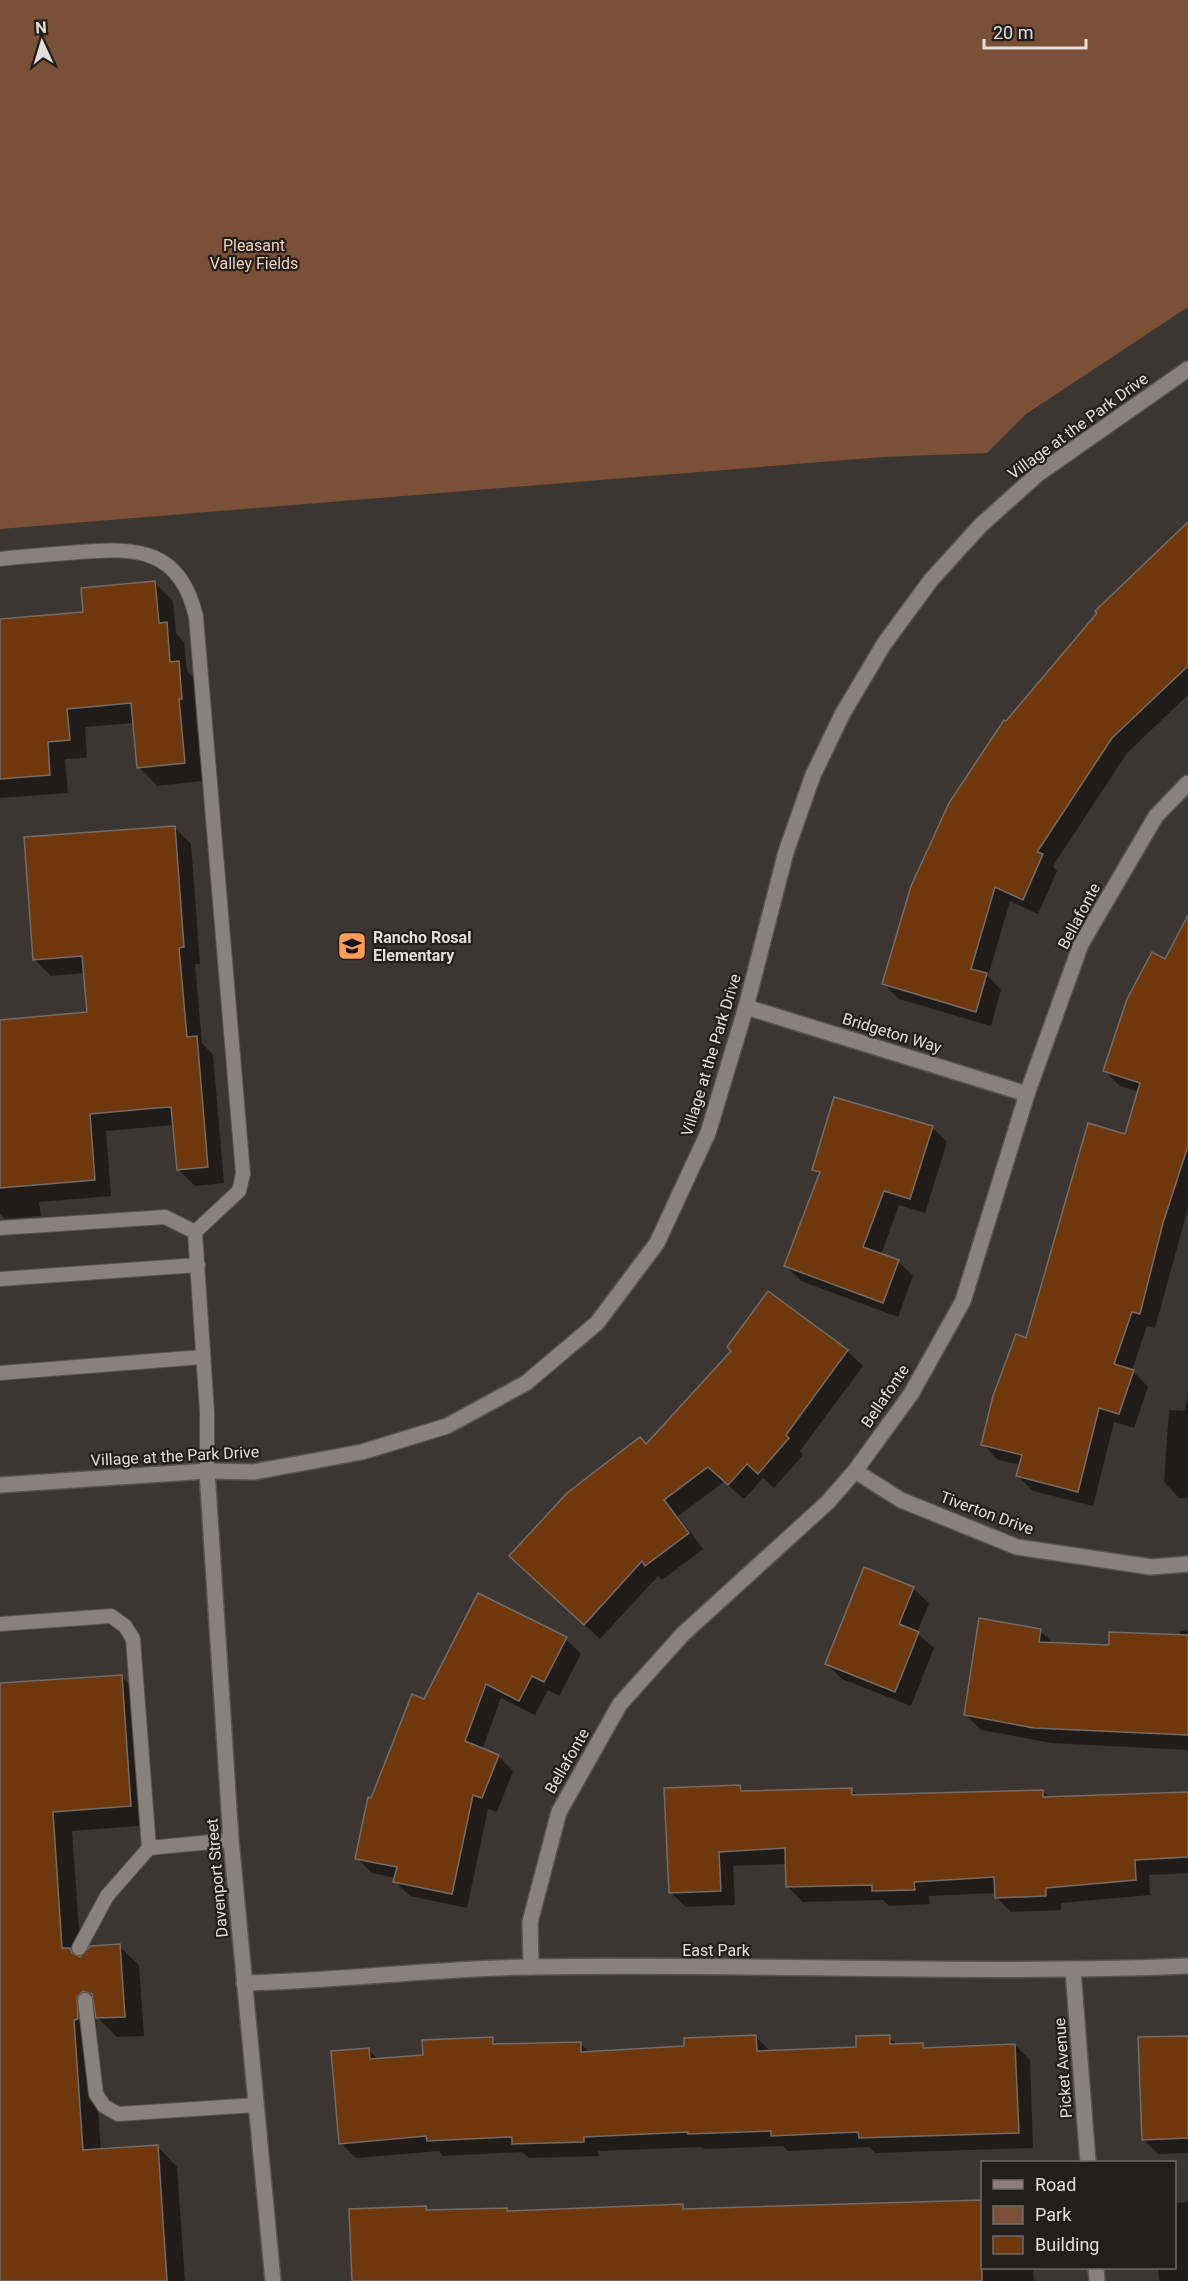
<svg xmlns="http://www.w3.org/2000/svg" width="1188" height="2281" font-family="Roboto,sans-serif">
<rect width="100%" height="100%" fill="#3c3632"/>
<polygon fill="#7a5136" points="0,0 1188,0 1188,307 1026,414 987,453 882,457 0,529"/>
<g fill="#0007">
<polygon points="1188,526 1188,695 1127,753 1053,866 1057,871 1038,914 1010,901 988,976 1001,990 991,1026 899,999 884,984 1006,723"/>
<polygon points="155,583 173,601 176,633 184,642 187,671 197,681 200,717 196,717 203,781 157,786 139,767 134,723 85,727 87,758 65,759 68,793 0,798 0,621 84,614"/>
<polygon points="174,827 191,844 200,964 195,964 202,1043 213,1055 224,1183 195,1186 178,1169 174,1125 106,1131 111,1196 39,1202 41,1216 5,1219 0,1214 0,1021 88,1013 85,973 51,976 34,959"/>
<polygon points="1188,918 1188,1208 1155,1328 1147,1326 1132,1370 1148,1387 1134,1428 1114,1422 1093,1506 1033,1491 1018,1476 1021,1465 998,1460 983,1444 1027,1340 1126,1136 1139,1092 1120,1086 1105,1071"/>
<polygon points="932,1127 947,1142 925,1213 899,1205 881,1255 898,1261 913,1276 898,1317 801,1281 786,1266 820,1176 814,1169"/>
<polygon points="768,1293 847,1351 863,1366 800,1451 803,1455 774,1488 763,1478 744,1499 724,1482 678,1516 703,1549 662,1580 658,1576 600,1639 526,1571 733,1351"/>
<polygon points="1188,1391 1188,1498 1179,1498 1164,1482 1169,1410 1185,1411"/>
<polygon points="913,1588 929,1603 917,1633 934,1648 911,1706 842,1679 827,1664"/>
<polygon points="1188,1630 1188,1750 1051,1743 981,1730 965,1714 1040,1631 1054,1644 1110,1647 1180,1636 1180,1631"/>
<polygon points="566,1639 581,1654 559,1696 548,1690 535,1715 501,1698 482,1750 498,1756 513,1771 497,1812 488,1809 467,1908 410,1896 395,1881 396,1878 372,1873 357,1858 372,1799 425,1701"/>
<polygon points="121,1676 141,1696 150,1825 72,1831 81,1958 119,1946 139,1965 144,2036 117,2037 96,2016 97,2039 93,2039 101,2151 158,2147 177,2167 185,2281 0,2281 0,1685"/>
<polygon points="740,1787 745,1792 851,1789 858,1796 1043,1791 1050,1798 1188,1793 1188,1873 1149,1875 1150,1895 1061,1903 1061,1910 1011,1912 996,1897 996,1893 929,1896 930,1904 889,1906 883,1900 803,1902 788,1887 787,1864 733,1866 735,1905 686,1907 670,1892"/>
<polygon points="756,2037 771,2052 858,2049 889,2037 897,2045 922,2045 927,2049 1015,2045 1030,2060 1033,2148 875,2153 869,2147 788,2151 783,2146 704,2149 702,2147 598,2151 599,2156 529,2158 522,2152 443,2156 439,2151 356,2158 341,2143 368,2049 379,2060 424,2056 492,2039 499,2046 580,2043 590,2053 686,2048"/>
<polygon points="1188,2037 1188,2153 1158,2154 1143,2139"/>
<polygon points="982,2201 982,2268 1033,2268 1034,2281 353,2281 425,2208 429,2211 506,2209 510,2213 682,2205 687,2211"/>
<polygon points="1188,2202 1188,2281 1159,2281 1158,2268 1174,2268 1174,2203"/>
</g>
<g fill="#6e380c" stroke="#736c68" stroke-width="1.5">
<polygon points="1188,522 1188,666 1112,738 1037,852 1043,854 1023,900 995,887 971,969 987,973 976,1012 882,984 911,886 949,803 1004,720 1006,721 1097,613 1095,611"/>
<polygon points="155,581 159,623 167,622 170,662 179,661 182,699 179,699 185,763 137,768 131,703 67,709 70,740 48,742 50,775 0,779 0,619 83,612 81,588"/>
<polygon points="175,826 184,947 179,948 187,1037 197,1036 208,1167 177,1170 171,1107 156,1108 90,1114 95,1180 0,1188 0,1020 87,1012 82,956 33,960 24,837"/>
<polygon points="1188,915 1188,1146 1163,1223 1140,1314 1132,1312 1114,1364 1134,1370 1119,1414 1099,1408 1078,1492 1016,1476 1022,1455 981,1445 993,1396 1016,1334 1026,1338 1088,1123 1125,1134 1140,1083 1103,1071 1127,999 1152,952 1165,959"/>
<polygon points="834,1097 933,1126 910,1199 884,1191 863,1247 899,1260 883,1303 784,1266 820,1172 812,1170"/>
<polygon points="768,1291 848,1350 786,1435 789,1438 758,1474 747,1464 728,1485 708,1467 664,1500 689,1533 645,1566 642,1561 584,1625 509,1556 567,1493 640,1437 646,1444 731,1351 727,1347"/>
<polygon points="864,1567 914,1587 899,1624 919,1632 895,1692 825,1664"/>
<polygon points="478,1593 567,1637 544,1682 532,1676 519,1701 486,1684 465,1741 499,1755 482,1798 473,1795 452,1894 393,1882 397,1867 355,1859 368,1797 371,1798 412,1694 424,1699"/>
<polygon points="979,1618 1041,1629 1039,1642 1109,1645 1109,1632 1188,1635 1188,1735 1034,1728 964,1715"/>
<polygon points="122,1675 131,1806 53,1812 62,1948 70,1948 72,1953 80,1957 90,1946 120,1944 125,2017 96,2018 92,1994 83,1991 77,1997 78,2019 74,2020 83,2150 158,2145 167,2281 0,2281 0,1683"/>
<polygon points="740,1785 741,1791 852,1788 852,1795 1043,1790 1043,1797 1188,1792 1188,1857 1135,1860 1136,1880 1046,1888 1046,1896 995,1898 994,1877 914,1882 915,1890 872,1891 872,1885 786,1887 785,1848 719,1852 721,1891 669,1893 664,1788"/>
<polygon points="756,2035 757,2051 856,2047 856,2036 890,2035 890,2044 923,2043 923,2048 1015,2044 1019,2133 859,2138 858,2132 771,2136 771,2131 688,2134 688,2132 584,2137 584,2142 512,2144 512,2137 427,2141 426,2136 339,2144 331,2051 369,2048 370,2059 423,2055 422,2040 493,2037 493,2044 581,2042 581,2052 684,2046 684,2038"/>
<polygon points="1188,2036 1188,2138 1142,2140 1138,2037"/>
<polygon points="982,2200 982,2281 352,2281 349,2209 426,2206 426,2210 507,2208 507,2211 683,2204 683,2209"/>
</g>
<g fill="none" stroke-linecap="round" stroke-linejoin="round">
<g stroke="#595350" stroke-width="16">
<g id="lane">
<path d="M0,559C26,556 53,554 79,552C139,547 181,550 196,617L243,1174L239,1191L195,1232"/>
<polyline points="0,1228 165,1217 195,1232 207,1412 207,1471"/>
<polyline points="0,1279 198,1265"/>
<polyline points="0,1373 202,1357"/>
<polyline points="0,1624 111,1616 125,1626 133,1639 149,1848 231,1840"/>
<polyline points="79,1948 107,1896 149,1848"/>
<polyline points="85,2000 96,2094 104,2106 118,2114 256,2105"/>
</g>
</g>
<g stroke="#595350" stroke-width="18">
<g id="street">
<polyline points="746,1007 1027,1094"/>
<polyline points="207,1471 231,1840 273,2281"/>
<polyline points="855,1471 901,1500 1017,1547 1151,1567 1188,1564"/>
<polyline points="531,1967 530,1922 559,1812 620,1704 683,1634 828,1502 855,1471 911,1394 963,1301 1027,1094 1081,944 1156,816 1188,783"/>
<polyline points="1073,1971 1088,2162"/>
<path d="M244,1983C340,1981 437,1968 533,1967C751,1963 970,1975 1188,1966"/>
<polyline points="1096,2268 1097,2281"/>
</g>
</g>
<g stroke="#595350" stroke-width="18">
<polyline id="secondary" points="0,1485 207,1471 254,1472 362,1452 447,1426 526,1383 597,1323 657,1243 708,1133 746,1007 786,852 813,775 843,713 884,644 931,580 981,525 1038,474 1188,369"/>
</g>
<use href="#lane" stroke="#88817c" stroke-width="14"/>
<use href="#street" stroke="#88817c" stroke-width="15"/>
<use href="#secondary" stroke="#88817c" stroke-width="15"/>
</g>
<defs>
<g id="school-square" transform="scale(1.5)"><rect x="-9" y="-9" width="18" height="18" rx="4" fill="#fe9c57" stroke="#211e1c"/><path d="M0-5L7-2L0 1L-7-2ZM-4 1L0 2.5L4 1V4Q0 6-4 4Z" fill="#111"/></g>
</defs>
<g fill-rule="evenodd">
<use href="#school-square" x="352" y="946"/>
</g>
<g text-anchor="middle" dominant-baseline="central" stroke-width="4.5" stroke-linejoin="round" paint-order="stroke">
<g font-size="16" fill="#f6d3bd" stroke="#211e1c">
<text x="254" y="245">Pleasant<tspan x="254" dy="18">Valley Fields</tspan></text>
</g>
<g font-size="16" fill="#e3dfdc" stroke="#211e1c">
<text transform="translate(1078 426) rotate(-36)">Village at the Park Drive</text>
<text transform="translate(1079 916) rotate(-62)">Bellafonte</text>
<text transform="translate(892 1033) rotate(17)">Bridgeton Way</text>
<text transform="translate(711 1055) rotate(-73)">Village at the Park Drive</text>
<text transform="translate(885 1396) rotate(-56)">Bellafonte</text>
<text transform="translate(175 1456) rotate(-3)">Village at the Park Drive</text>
<text transform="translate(987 1513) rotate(20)">Tiverton Drive</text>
<text transform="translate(567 1761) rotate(-60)">Bellafonte</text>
<text transform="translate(217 1878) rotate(-95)">Davenport Street</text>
<text x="716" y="1950">East Park</text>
<text transform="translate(1063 2068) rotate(-94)">Picket Avenue</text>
</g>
<g font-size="16" font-weight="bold" fill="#e3dfdc" stroke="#211e1c" text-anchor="start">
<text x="373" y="937">Rancho Rosal<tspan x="373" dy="18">Elementary</tspan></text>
</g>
</g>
<rect x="981" y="2161" width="195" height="108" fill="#211e1c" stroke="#6f6b69" stroke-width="1.5"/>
<rect x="993" y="2180" width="30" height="9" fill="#88817c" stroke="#6f6b69" stroke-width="1.5"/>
<text x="1035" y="2191" font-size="18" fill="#e3dfdc">Road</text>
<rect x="993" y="2206" width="30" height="18" fill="#7a5136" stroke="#6f6b69" stroke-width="1.5"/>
<text x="1035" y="2221" font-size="18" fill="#e3dfdc">Park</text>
<rect x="993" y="2236" width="30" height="18" fill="#6e380c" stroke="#6f6b69" stroke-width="1.5"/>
<text x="1035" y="2251" font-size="18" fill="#e3dfdc">Building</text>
<g transform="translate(42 42) rotate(356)" stroke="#211e1c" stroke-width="4.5" paint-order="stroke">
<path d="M0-4.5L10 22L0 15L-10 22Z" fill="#e3dfdc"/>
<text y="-9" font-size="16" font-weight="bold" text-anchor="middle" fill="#e3dfdc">N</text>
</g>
<path d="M984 39v9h102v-9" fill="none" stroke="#e3dfdc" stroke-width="3"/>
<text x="993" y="39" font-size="18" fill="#e3dfdc" stroke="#211e1c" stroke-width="4.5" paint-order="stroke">20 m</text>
</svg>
